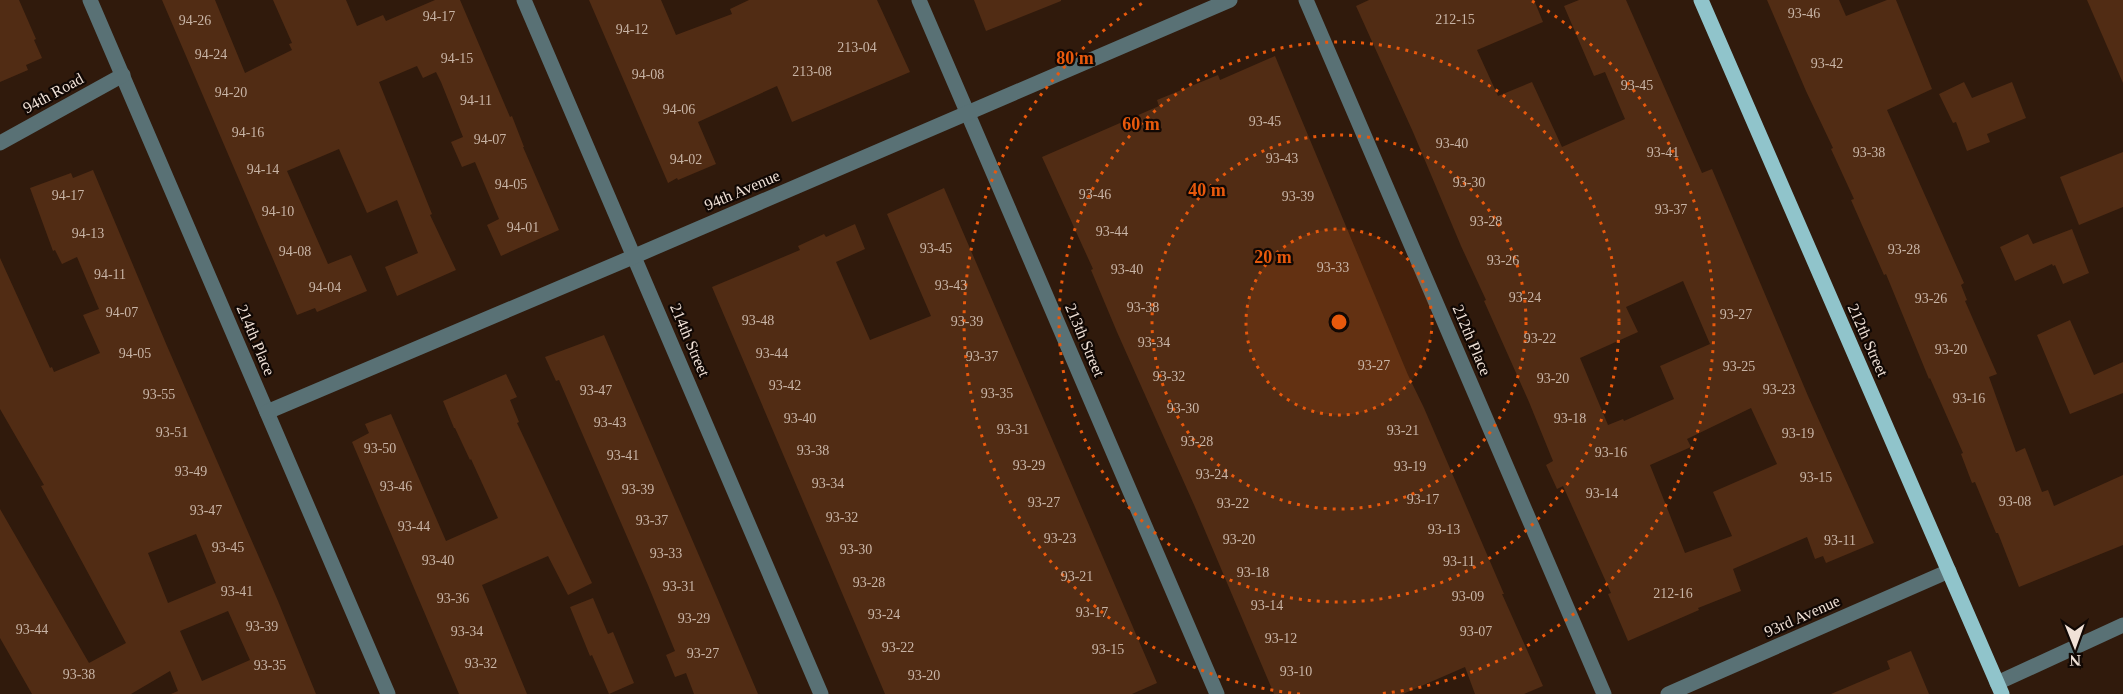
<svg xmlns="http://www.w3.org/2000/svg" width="2123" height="694" font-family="Georgia,serif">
<rect width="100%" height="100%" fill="#301a0c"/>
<g fill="#512c14" fill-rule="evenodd">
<polygon points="0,0 19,0 36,39 34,40 42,58 26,65 28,70 0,82"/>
<polygon points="162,0 215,0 245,73 292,50 289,44 292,43 273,0 346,0 357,26 383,15 386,21 435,0 460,0 510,117 512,116 524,147 523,147 559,230 501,256 487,225 499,219 475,162 462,167 451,142 463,137 441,82 436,72 423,78 417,66 379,82 432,214 430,215 456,270 397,296 385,267 418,253 397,200 367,213 339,149 287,171 328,264 351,255 367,291 317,312 315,308 297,315"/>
<polygon points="589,0 661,0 676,35 732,14 730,9 749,0 877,0 910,72 792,122 777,86 698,122 716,164 678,180 677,178 668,183"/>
<polygon points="974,0 1061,0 1061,1 986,31"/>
<path d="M1369,0H1534L1543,22L1477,50L1498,96L1532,82L1562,147L1625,119L1605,72L1594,76L1564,6L1579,0H1626L1702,173L1712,169L1808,396L1874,543L1826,563L1823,556L1815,559L1807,537L1733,569L1741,591L1698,608L1699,610L1628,641L1608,594L1611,593L1563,486L1557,489L1546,465L1553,461L1529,402L1484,301L1486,300L1461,246L1413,132L1356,6ZM1683,281L1710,344L1660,366L1674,399L1624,421L1623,419L1608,425L1580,358L1638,332L1626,307ZM1751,408L1777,464L1713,492L1732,536L1685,553L1650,465L1691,447L1687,439Z"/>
<polygon points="1767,0 1839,0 1846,16 1887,0 1896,0 1932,89 1887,110 1964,283 1961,285 1967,300 1965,301 1997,374 1989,377 2016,452 2025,448 2042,492 2048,490 2054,506 2123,475 2123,545 2019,587 1998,533 1996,533 1975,482 1972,483 1961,454 1963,453 1930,378 1929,379 1886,274 1884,275 1851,200 1854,199 1831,149 1833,148 1806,91"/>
<polygon points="2087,0 2123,0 2123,83"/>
<polygon points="1275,56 1408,375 1424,408 1504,594 1502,594 1543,686 1524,694 1475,694 1465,667 1403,694 1274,694 1195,507 1117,332 1091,270 1093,269 1042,157 1159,106 1157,100 1218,75 1220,80"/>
<polygon points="1964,82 1972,98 2012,82 2026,118 1987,134 1990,142 1967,151 1956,122 1953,123 1939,94"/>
<polygon points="2123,152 2123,207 2079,225 2060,177"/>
<path d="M93,170L167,346L278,601L316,694H171L178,691L170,671L131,694H32L0,638V509L89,663L126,643L41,486L44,485L0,409V258L50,368L52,367L54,372L100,353L83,315L99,309L77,257L62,264L55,250L53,251L30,188L71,173L73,178ZM196,534L216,583L168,603L148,553ZM228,611L250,660L202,681L180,631Z"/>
<polygon points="944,188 1157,683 1132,694 885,694 712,287 800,250 798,246 824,234 826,237 855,224 865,249 836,262 870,340 931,316 887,214"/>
<polygon points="2072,229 2089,273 2063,284 2055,265 2053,266 2052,264 2015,281 2000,247 2028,234 2033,244"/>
<polygon points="2070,320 2094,375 2123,362 2123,393 2070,414 2037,335"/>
<polygon points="604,335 716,595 758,694 694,694 686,673 675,677 666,655 675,651 648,585 559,380 556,381 545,357"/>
<polygon points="506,374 517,397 510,400 519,422 517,423 592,583 568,595 548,556 482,585 527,694 459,694 352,442 369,433 365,424 391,414 446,541 498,518 471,459 470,460 455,428 454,428 443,401"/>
<polygon points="593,598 608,634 613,632 634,683 609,694 592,655 590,656 570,607"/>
<polygon points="1911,651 1929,694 1831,694 1890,669 1887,661"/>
</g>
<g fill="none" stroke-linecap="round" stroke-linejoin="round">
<g stroke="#597175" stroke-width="15">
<polyline points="90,0 388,694"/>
<polyline points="524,0 821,694"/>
<polyline points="919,0 1217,694"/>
<polyline points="1306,0 1604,694"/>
<polyline points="0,143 123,75"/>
<polyline points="267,412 635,256 1230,0"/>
<polyline points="1997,683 2123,625"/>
<polyline points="1668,694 1949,571"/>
</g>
<polyline stroke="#90c4cb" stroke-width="15" points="1701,0 2002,694"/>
</g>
<circle cx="1339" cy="322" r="93" fill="#e8590c" fill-opacity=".12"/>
<g fill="none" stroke="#e8590c" stroke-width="3" stroke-dasharray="3 6">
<circle cx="1339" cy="322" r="93"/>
<circle cx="1339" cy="322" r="187"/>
<circle cx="1339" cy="322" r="280"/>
<path d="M1300 694A374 374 0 0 1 1146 1M1532 1A374 374 0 0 1 1378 694"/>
</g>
<g text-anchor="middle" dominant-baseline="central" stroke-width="4.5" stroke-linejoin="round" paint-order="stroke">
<g font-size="14" fill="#c8b4a6">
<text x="1804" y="13">93-46</text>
<text x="439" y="16">94-17</text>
<text x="1455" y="19">212-15</text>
<text x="195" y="20">94-26</text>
<text x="632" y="29">94-12</text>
<text x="857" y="47">213-04</text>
<text x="211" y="54">94-24</text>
<text x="457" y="58">94-15</text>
<text x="1827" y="63">93-42</text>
<text x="812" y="71">213-08</text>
<text x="648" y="74">94-08</text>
<text x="1637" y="85">93-45</text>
<text x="231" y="92">94-20</text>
<text x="476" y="100">94-11</text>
<text x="679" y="109">94-06</text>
<text x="1265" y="121">93-45</text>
<text x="248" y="132">94-16</text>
<text x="490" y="139">94-07</text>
<text x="1452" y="143">93-40</text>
<text x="1663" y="152">93-41</text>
<text x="1869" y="152">93-38</text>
<text x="1282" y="158">93-43</text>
<text x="686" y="159">94-02</text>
<text x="263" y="169">94-14</text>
<text x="1469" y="182">93-30</text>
<text x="511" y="184">94-05</text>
<text x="1095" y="194">93-46</text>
<text x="68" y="195">94-17</text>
<text x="1298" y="196">93-39</text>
<text x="1671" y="209">93-37</text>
<text x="278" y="211">94-10</text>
<text x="1486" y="221">93-28</text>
<text x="523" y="227">94-01</text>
<text x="1112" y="231">93-44</text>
<text x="88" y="233">94-13</text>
<text x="936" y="248">93-45</text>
<text x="1904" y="249">93-28</text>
<text x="295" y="251">94-08</text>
<text x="1503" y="260">93-26</text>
<text x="1333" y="267">93-33</text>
<text x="1127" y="269">93-40</text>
<text x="110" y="274">94-11</text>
<text x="951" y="285">93-43</text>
<text x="325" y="287">94-04</text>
<text x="1525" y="297">93-24</text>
<text x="1931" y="298">93-26</text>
<text x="1143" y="307">93-38</text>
<text x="122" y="312">94-07</text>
<text x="1736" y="314">93-27</text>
<text x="758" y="320">93-48</text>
<text x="967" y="321">93-39</text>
<text x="1540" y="338">93-22</text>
<text x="1154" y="342">93-34</text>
<text x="1951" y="349">93-20</text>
<text x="135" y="353">94-05</text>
<text x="772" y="353">93-44</text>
<text x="982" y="356">93-37</text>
<text x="1374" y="365">93-27</text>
<text x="1739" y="366">93-25</text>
<text x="1169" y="376">93-32</text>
<text x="1553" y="378">93-20</text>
<text x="785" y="385">93-42</text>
<text x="1779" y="389">93-23</text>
<text x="596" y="390">93-47</text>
<text x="997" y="393">93-35</text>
<text x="159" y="394">93-55</text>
<text x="1969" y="398">93-16</text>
<text x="1183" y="408">93-30</text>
<text x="800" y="418">93-40</text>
<text x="1570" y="418">93-18</text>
<text x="610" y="422">93-43</text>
<text x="1013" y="429">93-31</text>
<text x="1403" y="430">93-21</text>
<text x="172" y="432">93-51</text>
<text x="1798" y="433">93-19</text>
<text x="1197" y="441">93-28</text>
<text x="380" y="448">93-50</text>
<text x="813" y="450">93-38</text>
<text x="1611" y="452">93-16</text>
<text x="623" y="455">93-41</text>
<text x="1029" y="465">93-29</text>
<text x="1410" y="466">93-19</text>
<text x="191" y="471">93-49</text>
<text x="1212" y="474">93-24</text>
<text x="1816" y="477">93-15</text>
<text x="828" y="483">93-34</text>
<text x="396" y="486">93-46</text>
<text x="638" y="489">93-39</text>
<text x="1602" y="493">93-14</text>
<text x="1423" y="499">93-17</text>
<text x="2015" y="501">93-08</text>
<text x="1044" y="502">93-27</text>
<text x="1233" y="503">93-22</text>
<text x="206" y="510">93-47</text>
<text x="842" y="517">93-32</text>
<text x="652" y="520">93-37</text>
<text x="414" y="526">93-44</text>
<text x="1444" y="529">93-13</text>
<text x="1060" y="538">93-23</text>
<text x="1239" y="539">93-20</text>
<text x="1840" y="540">93-11</text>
<text x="228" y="547">93-45</text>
<text x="856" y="549">93-30</text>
<text x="666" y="553">93-33</text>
<text x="438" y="560">93-40</text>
<text x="1459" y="561">93-11</text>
<text x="1253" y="572">93-18</text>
<text x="1077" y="576">93-21</text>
<text x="869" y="582">93-28</text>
<text x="679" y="586">93-31</text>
<text x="237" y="591">93-41</text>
<text x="1673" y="593">212-16</text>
<text x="1468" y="596">93-09</text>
<text x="453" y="598">93-36</text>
<text x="1267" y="605">93-14</text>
<text x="1092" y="612">93-17</text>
<text x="884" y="614">93-24</text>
<text x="694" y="618">93-29</text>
<text x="262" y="626">93-39</text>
<text x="32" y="629">93-44</text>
<text x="467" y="631">93-34</text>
<text x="1476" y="631">93-07</text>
<text x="1281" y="638">93-12</text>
<text x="898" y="647">93-22</text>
<text x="1108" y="649">93-15</text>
<text x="703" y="653">93-27</text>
<text x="481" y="663">93-32</text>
<text x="270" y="665">93-35</text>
<text x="1296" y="671">93-10</text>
<text x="79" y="674">93-38</text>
<text x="924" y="675">93-20</text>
</g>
<g font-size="16" fill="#f0e1d7" stroke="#110804">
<text transform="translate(53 93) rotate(-29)">94th Road</text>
<text transform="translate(742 190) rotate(-23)">94th Avenue</text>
<text transform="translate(256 340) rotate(67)">214th Place</text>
<text transform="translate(690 340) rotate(67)">214th Street</text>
<text transform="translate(1085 340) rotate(67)">213th Street</text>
<text transform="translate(1472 340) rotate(67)">212th Place</text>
<text transform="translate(1868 340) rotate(66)">212th Street</text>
<text transform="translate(1802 616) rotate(-24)">93rd Avenue</text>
</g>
</g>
<circle cx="1339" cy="322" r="9" fill="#e8590c" stroke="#110804" stroke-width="3"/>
<g font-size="18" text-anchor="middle" font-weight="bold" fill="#e8590c" stroke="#110804" stroke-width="4.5" stroke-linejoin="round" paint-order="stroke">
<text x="1075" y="64">80 m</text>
<text x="1141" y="130">60 m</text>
<text x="1207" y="196">40 m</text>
<text x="1273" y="263">20 m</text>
</g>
<g transform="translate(2075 646) rotate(179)" stroke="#110804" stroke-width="4.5" paint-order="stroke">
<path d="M0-4.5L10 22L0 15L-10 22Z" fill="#f0e1d7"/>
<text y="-9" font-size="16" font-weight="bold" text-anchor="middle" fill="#f0e1d7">N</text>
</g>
</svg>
